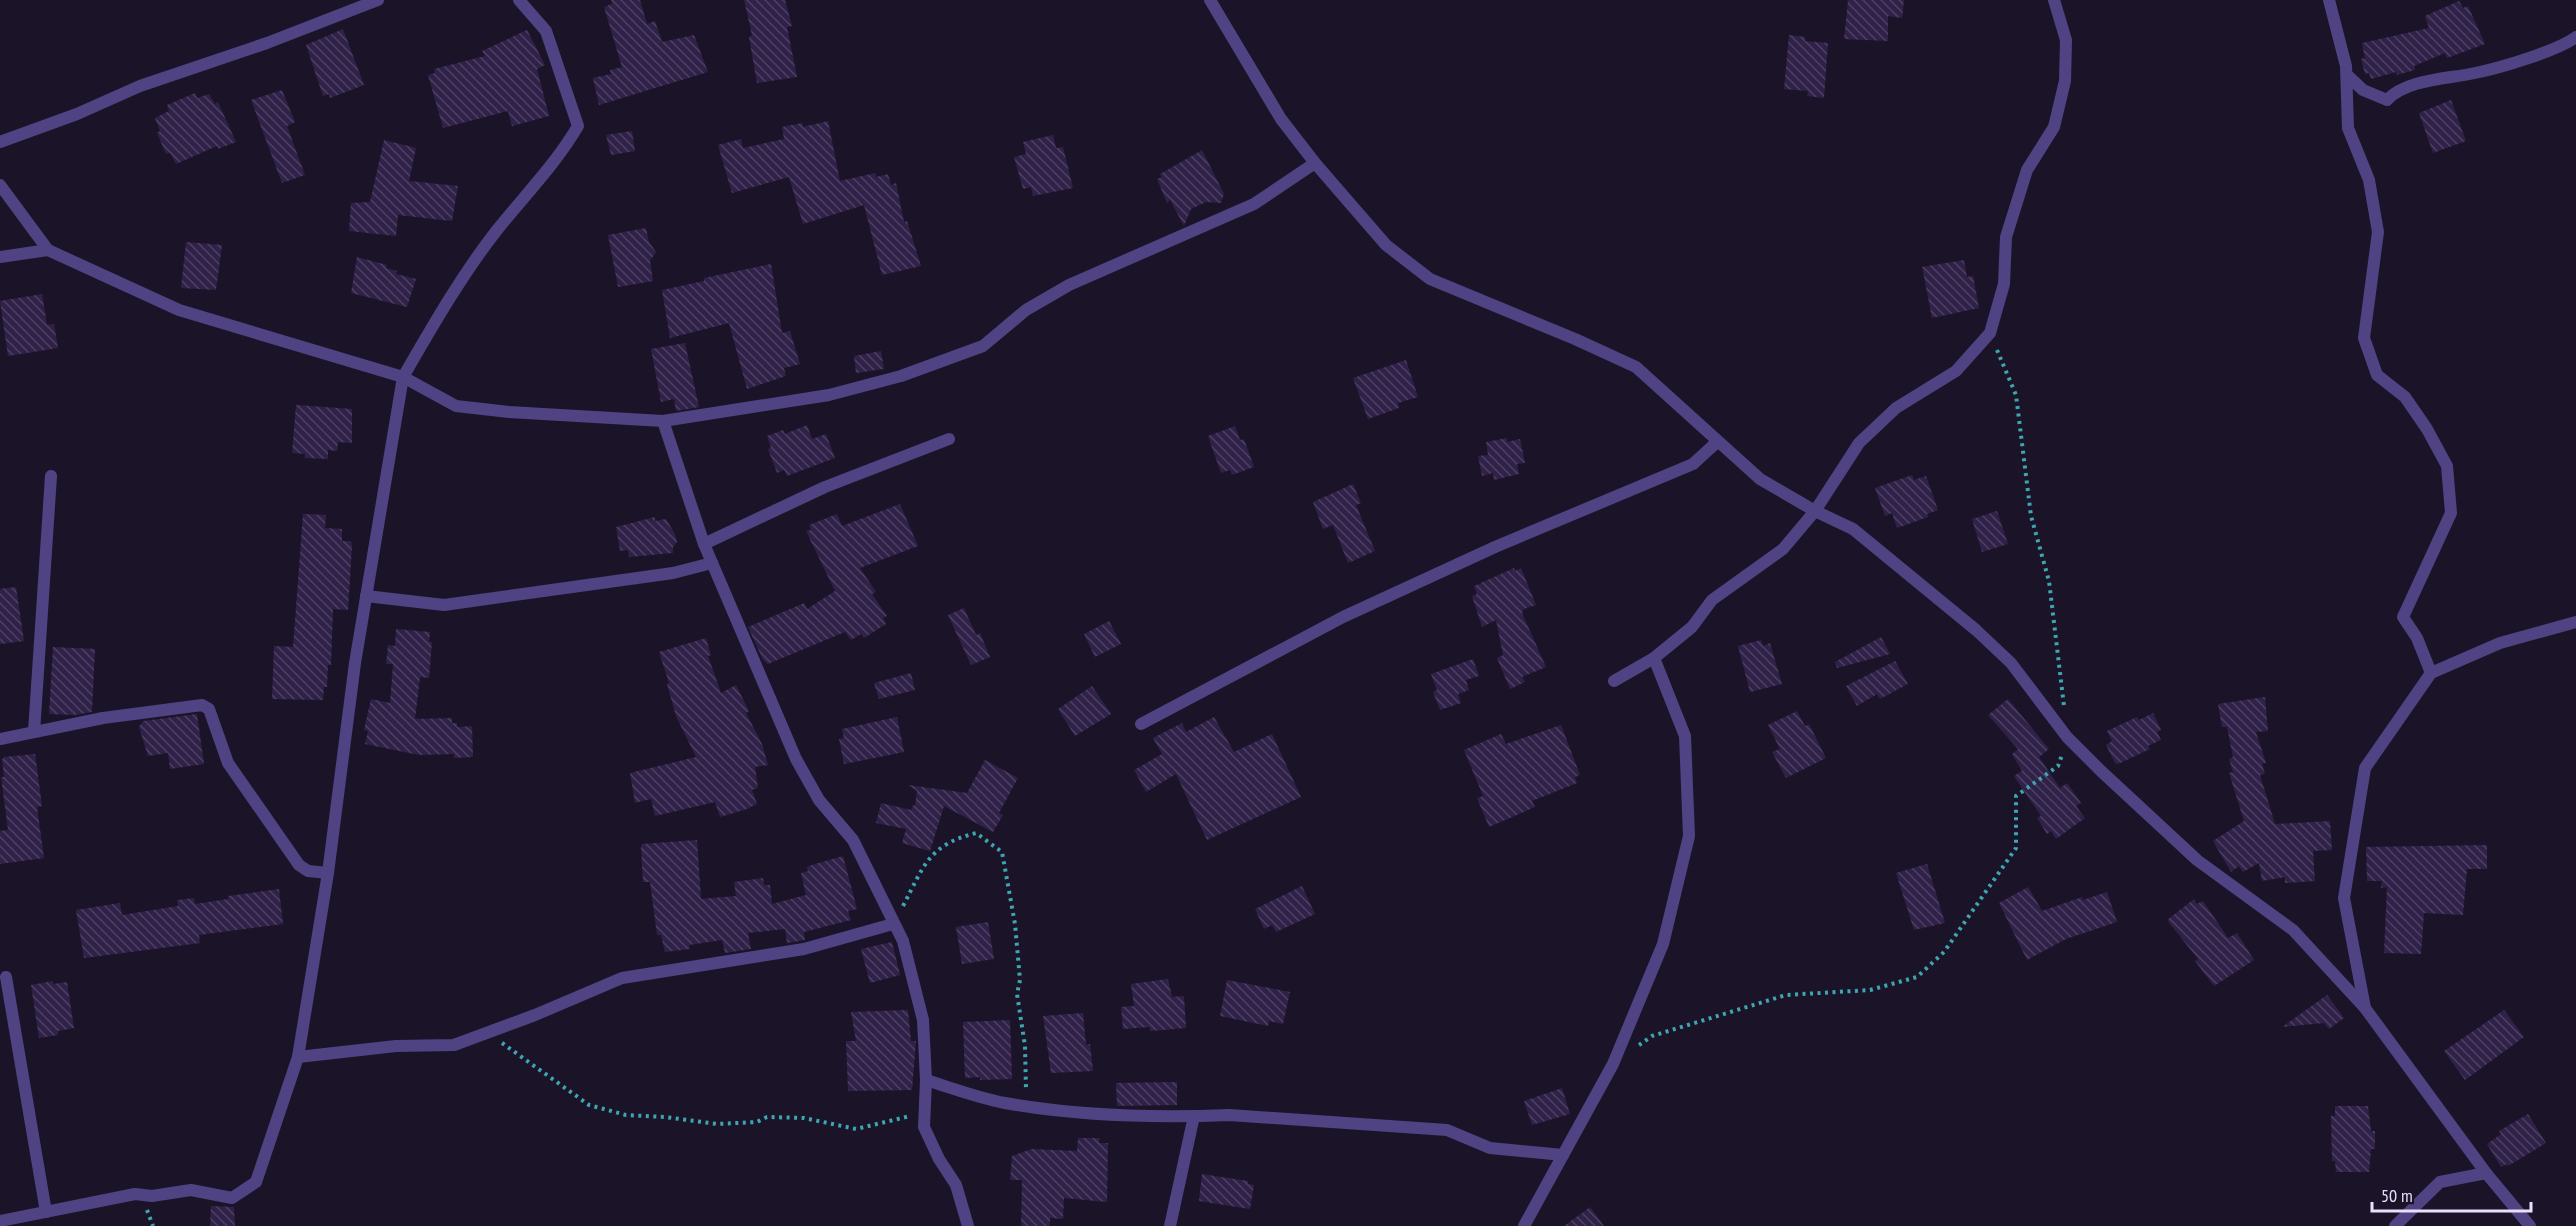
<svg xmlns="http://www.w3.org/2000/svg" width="2576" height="1226" font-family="'PT Sans Narrow',sans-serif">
<defs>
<pattern id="building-back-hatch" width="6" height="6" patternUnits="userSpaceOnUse" patternTransform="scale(1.5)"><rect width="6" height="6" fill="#2f2148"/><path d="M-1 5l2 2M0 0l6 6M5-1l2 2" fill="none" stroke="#4d4163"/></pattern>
</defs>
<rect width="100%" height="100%" fill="#1b1429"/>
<g fill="url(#building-back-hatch)">
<polygon points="611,0 640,0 647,24 655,21 662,42 694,35 708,72 599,105 593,78 611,74 610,70 622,67 604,7 612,4"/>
<polygon points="744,0 785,0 792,26 787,27 797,77 757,83 749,37 752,35"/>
<polygon points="1848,0 1904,0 1902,18 1888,16 1888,41 1844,39"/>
<polygon points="2459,1 2463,8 2468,6 2485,44 2447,58 2445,53 2414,66 2415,70 2397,75 2396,72 2371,79 2369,73 2365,74 2361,59 2365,58 2362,43 2429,28 2425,16"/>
<polygon points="343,29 364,85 330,98 329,94 323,96 306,45"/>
<polygon points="527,30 545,65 537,69 549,116 512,126 508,111 443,128 428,75 435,73 434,69 485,56 482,51"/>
<polygon points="1789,35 1805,37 1805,41 1828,43 1824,98 1807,96 1808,91 1784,89"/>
<polygon points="282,90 295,122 287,126 305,175 282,183 251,100"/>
<polygon points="195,93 197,98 209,94 215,104 218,102 236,142 218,149 217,146 176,164 170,153 166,154 157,133 160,131 155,118 169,111 167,105"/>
<polygon points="2451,100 2466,141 2433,153 2419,113"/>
<polygon points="828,121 840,181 875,173 876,177 888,174 891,185 896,183 904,222 907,221 921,266 882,275 864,205 803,224 789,177 732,193 718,145 741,139 743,148 784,139 782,127 802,123 803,127"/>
<polygon points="632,131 635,151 611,155 606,135"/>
<polygon points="1053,135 1056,148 1063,147 1073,188 1033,196 1031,187 1023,189 1014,157 1026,154 1023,142"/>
<polygon points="384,140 416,148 409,181 458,186 452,221 398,215 396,236 349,231 351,203 370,202"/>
<polygon points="1202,150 1224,194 1221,203 1206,202 1191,209 1184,226 1170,200 1167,203 1157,179 1162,177 1160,174"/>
<polygon points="646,228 649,242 656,252 650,261 653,281 618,287 608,235"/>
<polygon points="186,242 222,245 216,290 181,288"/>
<polygon points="357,257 387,265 386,268 397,271 396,274 416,279 407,307 351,293"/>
<polygon points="1964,260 1967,277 1973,276 1979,308 1932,318 1922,267"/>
<polygon points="771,264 782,333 790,331 800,364 784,368 786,376 747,389 729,323 670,338 662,290 704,281 704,278"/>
<polygon points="42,294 47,325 54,324 58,348 8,356 0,301"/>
<polygon points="685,343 699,407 676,411 674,399 661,402 651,349"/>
<polygon points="881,351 884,369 856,373 854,356"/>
<polygon points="1406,360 1418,397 1398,403 1399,408 1368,419 1353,378"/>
<polygon points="296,405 352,409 352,443 338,442 337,451 328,450 328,459 305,458 305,454 292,453"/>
<polygon points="807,425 812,439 826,434 835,458 787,476 784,470 777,473 768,449 771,448 767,436 783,430 785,434"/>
<polygon points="1235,426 1240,440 1244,439 1254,467 1232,475 1230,470 1221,473 1208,436"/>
<polygon points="1507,438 1507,442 1520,439 1525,463 1517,464 1519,474 1494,480 1493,473 1482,476 1478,456 1488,455 1486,442"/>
<polygon points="1912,475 1914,480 1926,476 1938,510 1927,514 1928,517 1897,528 1892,513 1885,516 1875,488"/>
<polygon points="1353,484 1361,503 1356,505 1375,551 1348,563 1333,525 1323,529 1313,502"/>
<polygon points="900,504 918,546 860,568 876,592 872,594 887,616 883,618 886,624 864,638 861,634 851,640 845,632 768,664 763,660 748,627 804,603 807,609 835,591 806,531 811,530 809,525 837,514 842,526"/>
<polygon points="1997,511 2008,544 1982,552 1972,519"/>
<polygon points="303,514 326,515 325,528 342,529 342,541 351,541 352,546 348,610 333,609 331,665 328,665 327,687 324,687 323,700 272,699 274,646 293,647"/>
<polygon points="655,517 655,521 666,519 675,534 677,542 673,547 673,553 629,557 628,550 620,551 616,527"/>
<polygon points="1514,568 1515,571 1521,568 1536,605 1524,609 1522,613 1546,667 1522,677 1525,682 1510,689 1497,658 1503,655 1496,620 1482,627 1472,596 1477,594 1474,586"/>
<polygon points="16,587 24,641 0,644 0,589"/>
<polygon points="964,608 976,635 980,633 990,657 971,665 948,615"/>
<polygon points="1109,621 1121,644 1095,657 1084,634"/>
<polygon points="396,629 430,632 429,642 432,642 429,678 420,677 415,719 452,718 452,723 457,723 457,727 472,726 473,757 454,758 454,754 419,755 365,744 368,731 364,730 371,699 390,703 393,664 386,664 388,645 395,646"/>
<polygon points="1881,637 1890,654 1837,668 1835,662"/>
<polygon points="706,638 711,655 708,656 721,693 736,685 749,711 746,713 762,744 768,765 755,767 758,788 752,790 757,804 747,809 720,817 715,802 655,816 651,799 635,803 630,773 696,757 676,716 667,684 669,683 659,652"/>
<polygon points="1761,640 1763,646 1770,643 1782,684 1750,692 1738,646"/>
<polygon points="53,647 95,649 92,712 75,715 49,714"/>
<polygon points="1473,659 1479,676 1466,680 1469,690 1458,694 1461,703 1440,710 1433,692 1437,690 1431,674"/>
<polygon points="1895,661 1908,684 1880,699 1877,694 1857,706 1846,686"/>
<polygon points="911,673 915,690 879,699 874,683"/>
<polygon points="1092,686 1111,714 1075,736 1058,709"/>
<polygon points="2265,697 2268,731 2256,732 2266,763 2262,764 2265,774 2260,775 2275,824 2330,821 2332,850 2313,851 2315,881 2285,883 2285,877 2262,881 2259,863 2243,872 2239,866 2231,872 2213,841 2244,821 2229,773 2233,772 2229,759 2233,757 2227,727 2222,727 2218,704"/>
<polygon points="2008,699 2049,749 2039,757 2060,788 2067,783 2081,803 2076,806 2085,818 2056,839 2051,831 2047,834 2037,818 2041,816 2014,776 2022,771 2012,754 2018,749 1988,715"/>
<polygon points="1797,711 1805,726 1809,724 1826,758 1786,778 1772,752 1780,749 1768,725"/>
<polygon points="2153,713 2161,730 2157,732 2161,740 2148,746 2150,749 2118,764 2115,763 2106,745 2112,741 2107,731 2137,717 2139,720"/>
<polygon points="197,714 204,764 170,769 168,753 148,756 139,727 143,721"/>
<polygon points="897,717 904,752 844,764 839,739 844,738 842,729"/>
<polygon points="1214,717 1234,752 1272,734 1301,797 1207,840 1176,774 1146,792 1134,770 1162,754 1153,738 1182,723 1186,732"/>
<polygon points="1561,725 1580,775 1575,777 1577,783 1532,801 1535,807 1489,827 1477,798 1483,796 1464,750 1501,734 1506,744"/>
<polygon points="35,754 42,806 37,807 44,858 0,864 0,831 8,830 1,777 4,777 2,760 4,757"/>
<polygon points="985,760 1018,778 999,813 1003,815 993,832 944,806 930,851 902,843 906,829 876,823 881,803 911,810 913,805 915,806 917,791 908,785 967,793"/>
<polygon points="697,840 701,899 736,896 734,882 763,878 764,885 770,885 772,904 806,895 801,873 808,871 807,867 812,865 843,856 857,909 848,911 851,920 804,932 805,940 787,943 785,929 748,933 751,949 725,953 722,940 689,945 690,949 665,952 661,935 657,935 650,882 643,882 641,847 642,844"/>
<polygon points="2487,845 2487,869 2467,869 2463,915 2424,913 2421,954 2384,953 2387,887 2381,888 2382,881 2367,881 2366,847"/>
<polygon points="1927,864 1945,923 1914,930 1896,873"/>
<polygon points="1302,886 1315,914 1276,932 1272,925 1264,929 1255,909"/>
<polygon points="2028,887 2042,911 2082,897 2083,900 2107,892 2117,922 2066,939 2027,960 1999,903"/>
<polygon points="279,889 283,924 199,935 200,943 84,958 76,910 120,903 122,915 178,906 177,900 194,898 195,904 228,899 228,896"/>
<polygon points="2194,899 2197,904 2203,901 2228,938 2237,933 2254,960 2214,986 2195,961 2198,959 2167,920"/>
<polygon points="988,922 994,959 962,964 956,927"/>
<polygon points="892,942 900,975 870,983 861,949"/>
<polygon points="1168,979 1172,997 1184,996 1186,1028 1150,1031 1150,1027 1123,1029 1121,1007 1134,1006 1131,984"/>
<polygon points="1227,980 1290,992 1283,1024 1269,1021 1268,1026 1220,1016"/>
<polygon points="53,981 53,984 67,982 74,1028 58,1031 58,1035 39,1038 31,985"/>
<polygon points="2327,995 2344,1018 2329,1029 2324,1023 2282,1027"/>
<polygon points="908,1010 911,1041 916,1041 912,1090 848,1091 846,1041 856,1041 851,1012"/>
<polygon points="2504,1010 2524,1037 2465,1080 2444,1051"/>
<polygon points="1083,1013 1086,1045 1090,1044 1093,1071 1051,1073 1043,1016"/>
<polygon points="1010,1020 1012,1079 980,1080 980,1077 965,1078 963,1022"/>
<polygon points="1177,1082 1177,1105 1117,1106 1116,1083"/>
<polygon points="1562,1088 1570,1114 1532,1125 1524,1101"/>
<polygon points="2335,1106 2368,1106 2371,1131 2375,1131 2375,1149 2371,1149 2369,1172 2336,1172 2335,1161 2332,1161 2331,1116 2335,1116"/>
<polygon points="2528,1114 2546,1143 2508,1166 2507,1164 2501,1167 2487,1144 2501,1134 2499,1131"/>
<polygon points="1078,1138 1100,1138 1099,1143 1108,1143 1107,1202 1064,1198 1063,1219 1050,1218 1050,1226 1021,1226 1022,1180 1010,1180 1012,1156 1032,1149 1077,1151"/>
<polygon points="1202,1174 1248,1181 1248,1184 1254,1185 1250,1209 1199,1201"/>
<polygon points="211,1206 234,1207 235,1226 210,1226"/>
<polygon points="1590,1207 1604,1226 1564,1226"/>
</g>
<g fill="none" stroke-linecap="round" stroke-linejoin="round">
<g stroke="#3da6b1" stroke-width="4" stroke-dasharray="3 4.5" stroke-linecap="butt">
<polyline points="1997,350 2016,395 2031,516 2049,581 2064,706"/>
<path d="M903,906C924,866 928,845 976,833L1002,852L1015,924L1020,980L1017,994L1025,1046L1026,1090"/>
<polyline points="502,1043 589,1105 626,1115 665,1117 717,1124 757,1122 767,1117 804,1118 856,1129 910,1116"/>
<polyline points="1639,1045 1652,1036 1786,995 1870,990 1917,977 1944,952 2016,848 2016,796 2058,766 2062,755"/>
<polyline points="147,1210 153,1226"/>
</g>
<g stroke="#504383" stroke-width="12">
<path d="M519,0L546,31L578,126C555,165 525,195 497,230C461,276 432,327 403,377L456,406L509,412L663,421L829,395L901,376L983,346L1026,310L1069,285L1254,204L1315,163"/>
<polyline points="1210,0 1281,119 1315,163 1386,245 1430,279 1575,339 1636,367 1760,479 1815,511 1783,549 1712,600 1692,627 1654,658 1614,681"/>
<polyline points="2054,0 2066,40 2065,81 2054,127 2027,170 2006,237 2004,284 1990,333 1956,371 1896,408 1859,443 1815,511 1853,529 1976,630 2011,663 2067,737 2101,771 2197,860 2293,930 2365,1008 2486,1173 2530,1226"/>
<polyline points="2329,0 2346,66 2348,128 2369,180 2378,232 2364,338 2377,375 2405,397 2427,429 2447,466 2451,513 2403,617 2417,638 2431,673 2365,768 2344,898 2365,1008"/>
<path d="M2347,75L2363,90L2387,100C2407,79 2448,79 2475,73C2500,68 2557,51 2576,37"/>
<polyline points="0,142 77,114 140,86 267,43 378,0"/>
<polyline points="0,185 48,250 179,310 403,377 355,663 328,873 298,1057"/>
<polyline points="0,257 48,250"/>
<polyline points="663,421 704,544 796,759 819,800 853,840 903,941 923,1020 926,1080 924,1127 939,1159 956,1185 968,1226"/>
<polyline points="704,544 825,487 949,439"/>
<polyline points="366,596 444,605 673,573 712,563"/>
<polyline points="2431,673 2500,643 2576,622"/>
<polyline points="1141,724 1343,617 1495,547 1693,464 1717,442"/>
<polyline points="34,732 51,476"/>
<polyline points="0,739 103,718 202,705 209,709 228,763 299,865 308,871 328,873"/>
<polyline points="6,977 46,1212"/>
<path d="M926,1080C952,1088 978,1098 1005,1103C1078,1116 1155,1118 1229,1115L1447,1130L1490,1148L1563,1155"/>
<polyline points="0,1221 135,1194 152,1196 191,1190 232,1198 256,1182 298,1057 396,1046 454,1045 535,1015 622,978 804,949 893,924"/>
<polyline points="1170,1226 1194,1116"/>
<polyline points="1524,1226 1613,1064 1663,944 1689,836 1685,736 1654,658"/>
<polyline points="2395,1226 2440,1182 2486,1173"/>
</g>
</g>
<path d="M2372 1202v9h159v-9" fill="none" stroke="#e7dffc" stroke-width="3"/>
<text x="2381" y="1202" font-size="18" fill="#e7dffc" stroke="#1b1429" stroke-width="4.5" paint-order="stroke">50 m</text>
</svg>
